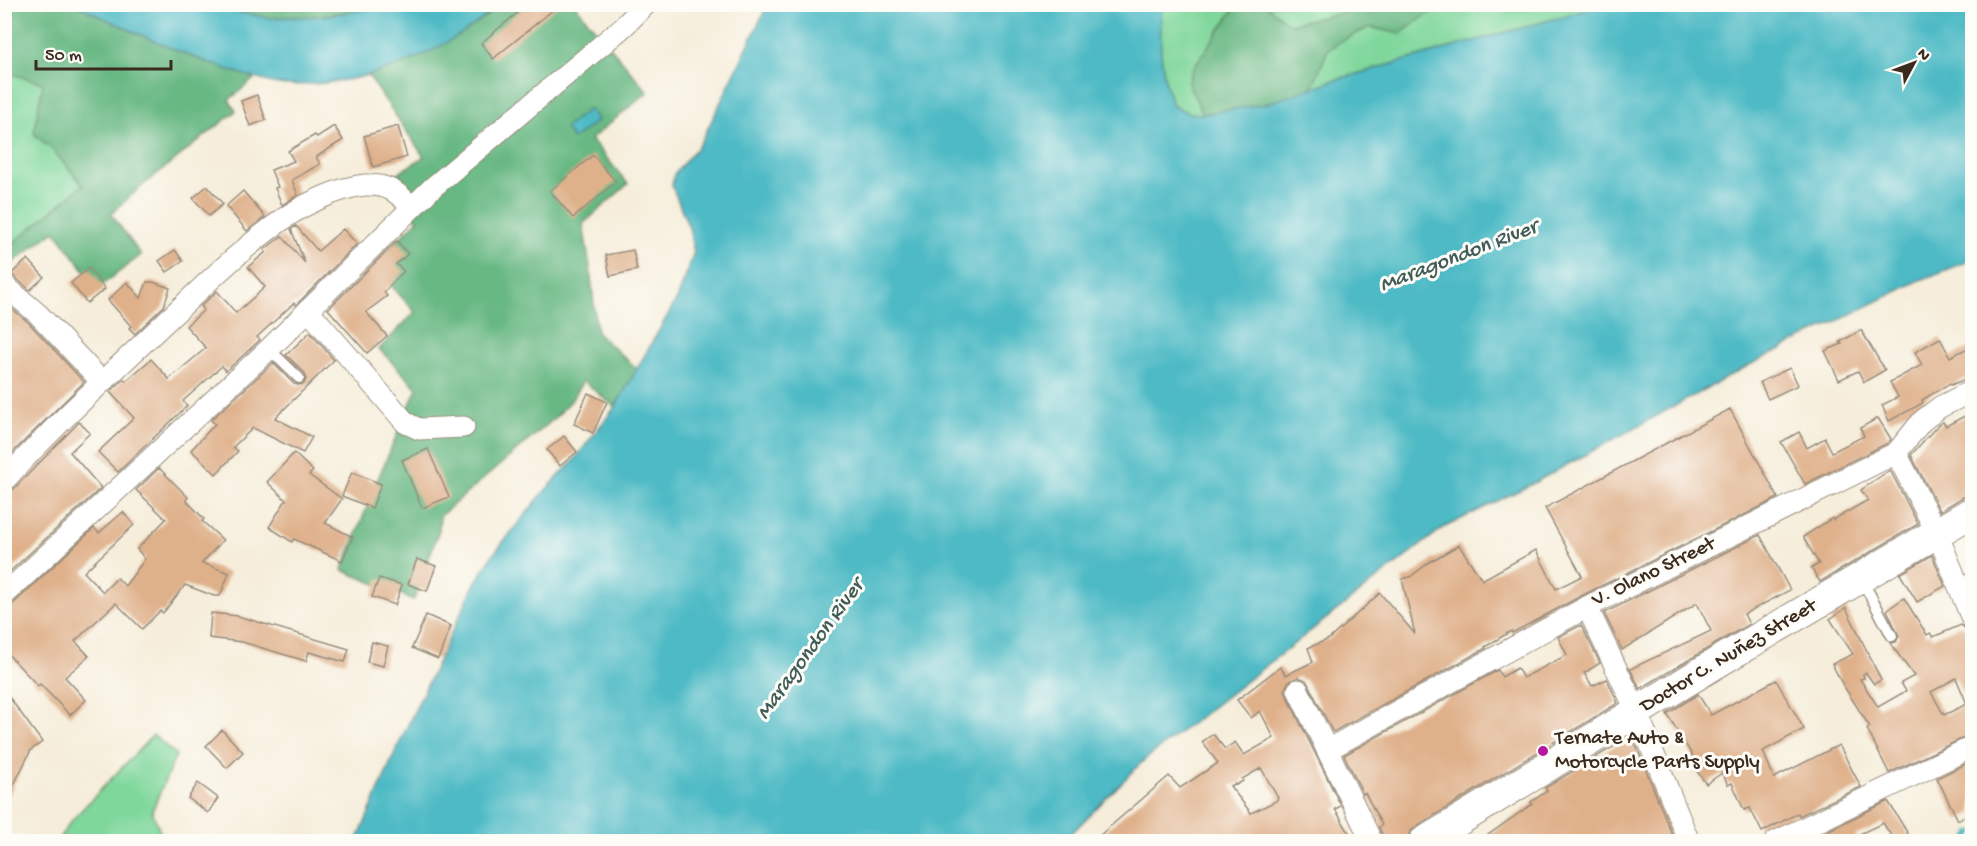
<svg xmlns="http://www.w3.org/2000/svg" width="1977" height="846" font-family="'Gochi Hand',sans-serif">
<rect width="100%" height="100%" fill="#fdfcf7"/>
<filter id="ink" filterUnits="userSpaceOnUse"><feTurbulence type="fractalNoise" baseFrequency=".0167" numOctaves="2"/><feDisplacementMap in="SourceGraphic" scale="12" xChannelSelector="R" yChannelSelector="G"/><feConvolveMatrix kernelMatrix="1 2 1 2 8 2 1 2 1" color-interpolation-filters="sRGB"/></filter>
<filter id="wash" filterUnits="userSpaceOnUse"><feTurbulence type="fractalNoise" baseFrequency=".008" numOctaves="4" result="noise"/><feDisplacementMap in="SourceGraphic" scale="24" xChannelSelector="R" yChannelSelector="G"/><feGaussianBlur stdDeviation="1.35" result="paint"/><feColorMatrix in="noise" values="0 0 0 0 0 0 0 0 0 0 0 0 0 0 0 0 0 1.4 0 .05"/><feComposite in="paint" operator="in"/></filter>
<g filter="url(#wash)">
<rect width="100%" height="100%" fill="#f6eedb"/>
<g fill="#7fd79b" stroke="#5d805c" stroke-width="1.5">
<path d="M1162,5H1237L1193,68L1188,83L1203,114L1190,113L1173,106C1159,71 1159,41 1162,5Z"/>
<polygon points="1266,5 1367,5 1352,11 1289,24"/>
<polygon points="1440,5 1604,5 1335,80 1311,89 1328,50 1341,41 1370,27 1400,34"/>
<polygon points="5,72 44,83 34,134 52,149 83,185 5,250"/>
<polygon points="153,735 176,755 152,811 160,832 175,841 57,841 72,820"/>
</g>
<g fill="#67b883" stroke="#517150" stroke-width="1.5">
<polygon points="4,5 76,5 135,32 203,61 255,78 229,100 236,111 142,186 111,214 141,255 98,288 55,231 8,266 5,264 5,250 83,185 52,149 34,134 43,83 5,72"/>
<polygon points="200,5 393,5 323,16 269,18"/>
<polygon points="499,5 575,5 648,92 591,139 628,184 583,224 590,267 597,333 637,369 615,407 583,381 570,402 555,418 440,516 439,530 414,600 342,570 380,474 417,388 379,349 415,312 372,264 418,220 384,182 424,157 368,75 395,66 485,17"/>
<polygon points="1237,5 1266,5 1289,24 1352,11 1367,5 1440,5 1400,34 1370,27 1341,41 1328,50 1311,89 1265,104 1203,114 1188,83 1193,68"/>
</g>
<g fill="#4dbac5" stroke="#447272" stroke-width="1.5">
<path d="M768,4L1162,5C1159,40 1160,73 1173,106L1189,113L1203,114L1265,104L1335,80L1604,5H1972V260L1918,281L1757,361L1530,485L1443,528L1142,762L1064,841H357L396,750L475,583L492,556L512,531L543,493L574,460L615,407L678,297L694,252L689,228L672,186L674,174L699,145L714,116Z"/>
<path d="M76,5H200L269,18L323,16L393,5H499C448,50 379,81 310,84C300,85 288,86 278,84C260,81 243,74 226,69C174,51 125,28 76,5Z"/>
<polygon points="589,109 598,120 573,139 565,128"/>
</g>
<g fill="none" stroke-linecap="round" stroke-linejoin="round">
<polyline stroke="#4dbac5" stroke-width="5" points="1965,842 1972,832"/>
</g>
<g id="blocks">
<g fill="#dfb18b" fill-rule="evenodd">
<polygon points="528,4 560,4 493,59 481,43"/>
<polygon points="257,95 266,120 250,126 241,101"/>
<polygon points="334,126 343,140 316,157 320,164 292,180 298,195 282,205 275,188 278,187 271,170 294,161 288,151 315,135 317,137"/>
<polygon points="398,126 407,157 373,167 364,136"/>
<polygon points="593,155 616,182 573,218 550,191"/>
<polygon points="207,186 223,204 209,216 193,198"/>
<polygon points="243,191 265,217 247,231 226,206"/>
<polygon points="296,226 318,251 343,229 357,244 296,305 294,303 257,337 260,340 226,371 222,366 183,401 187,406 118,472 98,452 134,418 110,392 124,379 126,381 151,359 169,379 206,348 186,326 204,310 201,306 217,291 236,313 265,287 248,267 266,252 264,250 282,236 305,263 291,229"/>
<polygon points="397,241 408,254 396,264 404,271 384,292 387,296 366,312 387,336 367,353 328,309"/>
<polygon points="175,250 183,261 167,272 159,261"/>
<polygon points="633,250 637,270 610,276 606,255"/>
<polygon points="28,259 44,277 30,290 11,274"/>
<polygon points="89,268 105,289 87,303 71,283"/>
<polygon points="127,282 141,298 147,282 153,282 170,288 164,306 135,334 129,328 131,326 108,300"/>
<polygon points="4,302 29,323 84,382 11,454 4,451"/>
<polygon points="1861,330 1885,370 1864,382 1858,371 1839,380 1825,351 1842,344 1840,342"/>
<polygon points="310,332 334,360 275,418 312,437 303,453 253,428 233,447 238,451 216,474 191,450 215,424 211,420 273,363 294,384 298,385 304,384 306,379 305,373 286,355"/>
<polygon points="1940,338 1950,357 1972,346 1972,376 1951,385 1950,383 1922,400 1923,403 1889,421 1882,405 1898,397 1890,382 1922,365 1915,352"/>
<polygon points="1790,368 1798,385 1768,399 1760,382"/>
<polygon points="588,393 607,402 593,433 574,424"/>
<path d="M1730,409L1778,498L1581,596L1512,633L1511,631L1485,647L1486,648L1333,732L1306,680L1298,677L1288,682L1285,689L1287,696L1341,806L1335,809L1354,841L1357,840L1358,842H1092L1169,776L1180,788L1218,763L1202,742L1213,734L1225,749L1235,742L1244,755L1274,738L1260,711L1251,718L1237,700L1280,667L1286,675L1313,662L1308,648L1329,639L1380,593L1415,634L1402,579L1410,577L1431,561L1459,545L1482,580L1536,550L1556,589L1582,576L1545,508ZM1261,768L1278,798L1276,801L1251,813L1230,786L1235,784L1236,785L1243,781L1242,779Z"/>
<polygon points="1972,412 1972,495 1963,497 1940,511 1911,455 1937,426 1943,422 1946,426"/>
<polygon points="1878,418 1891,439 1888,443 1805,484 1781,442 1799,432 1807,448 1825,438 1832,452 1864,436 1860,428"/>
<polygon points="79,422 90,433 70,452 101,488 4,577 4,496 13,490"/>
<polygon points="564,436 577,452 560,466 547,450"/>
<polygon points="428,449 449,497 422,508 402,460"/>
<polygon points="294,453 313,471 309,475 342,499 325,523 353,537 342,561 294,539 292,542 269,527 286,500 267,482"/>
<polygon points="159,468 188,497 186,500 204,519 202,521 223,540 202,563 229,573 220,596 214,596 185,585 163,613 160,611 142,629 116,603 75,641 89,656 65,677 86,700 70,715 40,684 38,686 4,650 4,607 13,604 94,528 99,533 123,512 134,525 84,572 103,592 117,578 125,586 145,559 137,549 166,519 136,490"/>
<polygon points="1890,470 1918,524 1820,582 1811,568 1819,564 1803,537 1832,518 1833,520 1868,500 1861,490"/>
<polygon points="352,472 381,484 372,508 342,496"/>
<polygon points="1760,535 1790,590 1744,614 1749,624 1640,689 1630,669 1711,631 1697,603 1622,650 1604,613"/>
<polygon points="1932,555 1945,586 1917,602 1900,574"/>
<polygon points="417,559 436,566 427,591 408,584"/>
<polygon points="379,578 402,585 395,605 372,597"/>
<path d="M1904,598L1927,635L1930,633L1933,637L1961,625L1968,631L1972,641V734L1889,773L1867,729L1870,727L1843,685L1832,664L1853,654L1830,619L1846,608L1881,680L1874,684L1866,673L1863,674L1864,678L1860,679L1878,707L1906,691L1901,683L1914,676L1890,643L1896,642L1899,636L1887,610ZM1956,678L1967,704L1944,715L1931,692Z"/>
<polygon points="211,613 238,616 349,649 345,662 309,652 306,661 242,642 209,638"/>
<polygon points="426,615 451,626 438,659 412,648"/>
<polygon points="1581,625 1600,663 1584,673 1592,686 1607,679 1618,703 1415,827 1409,833 1407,842 1385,842 1379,827 1382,825 1365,793 1363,794 1344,755 1498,670 1502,677 1517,668 1523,678 1567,655 1558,637"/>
<polygon points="372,642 388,646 383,666 367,662"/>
<polygon points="1776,680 1804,729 1763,751 1774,778 1839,745 1861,787 1799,816 1798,813 1762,832 1750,808 1744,810 1732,783 1728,785 1722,773 1706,784 1690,761 1694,758 1667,714 1698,694 1711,715"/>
<polygon points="4,690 42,742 31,750 4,805 4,762 8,755 4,749 4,738 11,733 4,725"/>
<polygon points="222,730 243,752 227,768 206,746"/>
<polygon points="1631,736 1636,745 1675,842 1478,842 1532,804 1531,802 1547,791 1545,788"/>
<polygon points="1972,761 1972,813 1958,820 1937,778"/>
<polygon points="198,783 218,798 208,813 188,798"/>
<polygon points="1888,801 1910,837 1903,842 1895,842 1883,823 1855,836 1858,842 1812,842 1811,839"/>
</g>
</g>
</g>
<g filter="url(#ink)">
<use href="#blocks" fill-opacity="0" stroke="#988c7c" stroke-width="1.5"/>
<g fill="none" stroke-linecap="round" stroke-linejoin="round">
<g stroke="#988c7c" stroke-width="13">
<g id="service">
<polyline points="269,349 299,378"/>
<polyline points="1861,578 1892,636"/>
</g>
</g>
<g stroke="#988c7c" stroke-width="23">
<g id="minor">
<polyline points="4,285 38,314 102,382"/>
<polyline points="308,310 406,423 419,429 464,427"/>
<polyline points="1896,453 1937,533 1972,619"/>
<path d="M4,481C52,427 107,378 159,328C199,291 238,251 282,220C302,205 340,187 365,185C388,184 397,192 412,207"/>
<polyline points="4,595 269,349 432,188 623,27 646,4"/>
<polyline points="1587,607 1637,712 1689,842"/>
<polyline points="1298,690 1372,842"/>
<polyline points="1327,750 1587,607 1896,453 1922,421 1940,407 1972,391"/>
<polyline points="1775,842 1972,747"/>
</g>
</g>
<g stroke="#988c7c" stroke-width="32">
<polyline id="secondary" points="1424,842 1718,662 1972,512"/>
</g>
<use href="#service" stroke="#fff" stroke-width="10"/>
<use href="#minor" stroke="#fff" stroke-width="21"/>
<use href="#secondary" stroke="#fff" stroke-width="30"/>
</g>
</g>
<circle fill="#b5179e" stroke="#fdfcf7" stroke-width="2" cx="1543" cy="751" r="6"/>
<g text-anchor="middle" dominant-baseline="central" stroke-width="6" stroke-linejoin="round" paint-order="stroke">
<g font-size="21" fill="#3b2a1e" stroke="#fdfcf7">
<text transform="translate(1654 573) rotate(-26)">V. Olano Street</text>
<text transform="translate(1729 657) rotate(-31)">Doctor C. Nuñez Street</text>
</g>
<g font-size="21" fill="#3b2a1e" stroke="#fdfcf7" text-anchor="start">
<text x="1555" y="739">Ternate Auto &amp;<tspan x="1555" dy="24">Motorcycle Parts Supply</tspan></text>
</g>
<g font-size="22" font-style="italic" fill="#415c58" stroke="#fdfcf7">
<text transform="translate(1459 257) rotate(-21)">Maragondon River</text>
<text transform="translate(811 650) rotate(-54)">Maragondon River</text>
</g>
</g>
<rect width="1977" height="846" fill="none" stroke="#fdfcf7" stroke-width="24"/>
<g transform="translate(1914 63) rotate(49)" stroke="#fdfcf7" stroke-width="4.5" paint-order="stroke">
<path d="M0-4.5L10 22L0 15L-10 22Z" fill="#3b2a1e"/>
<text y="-9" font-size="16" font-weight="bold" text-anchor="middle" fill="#3b2a1e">N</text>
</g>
<path d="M36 60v9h135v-9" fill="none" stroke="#3b2a1e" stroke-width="3"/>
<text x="45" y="60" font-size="18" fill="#3b2a1e" stroke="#fdfcf7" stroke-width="4.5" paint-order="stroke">50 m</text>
</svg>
